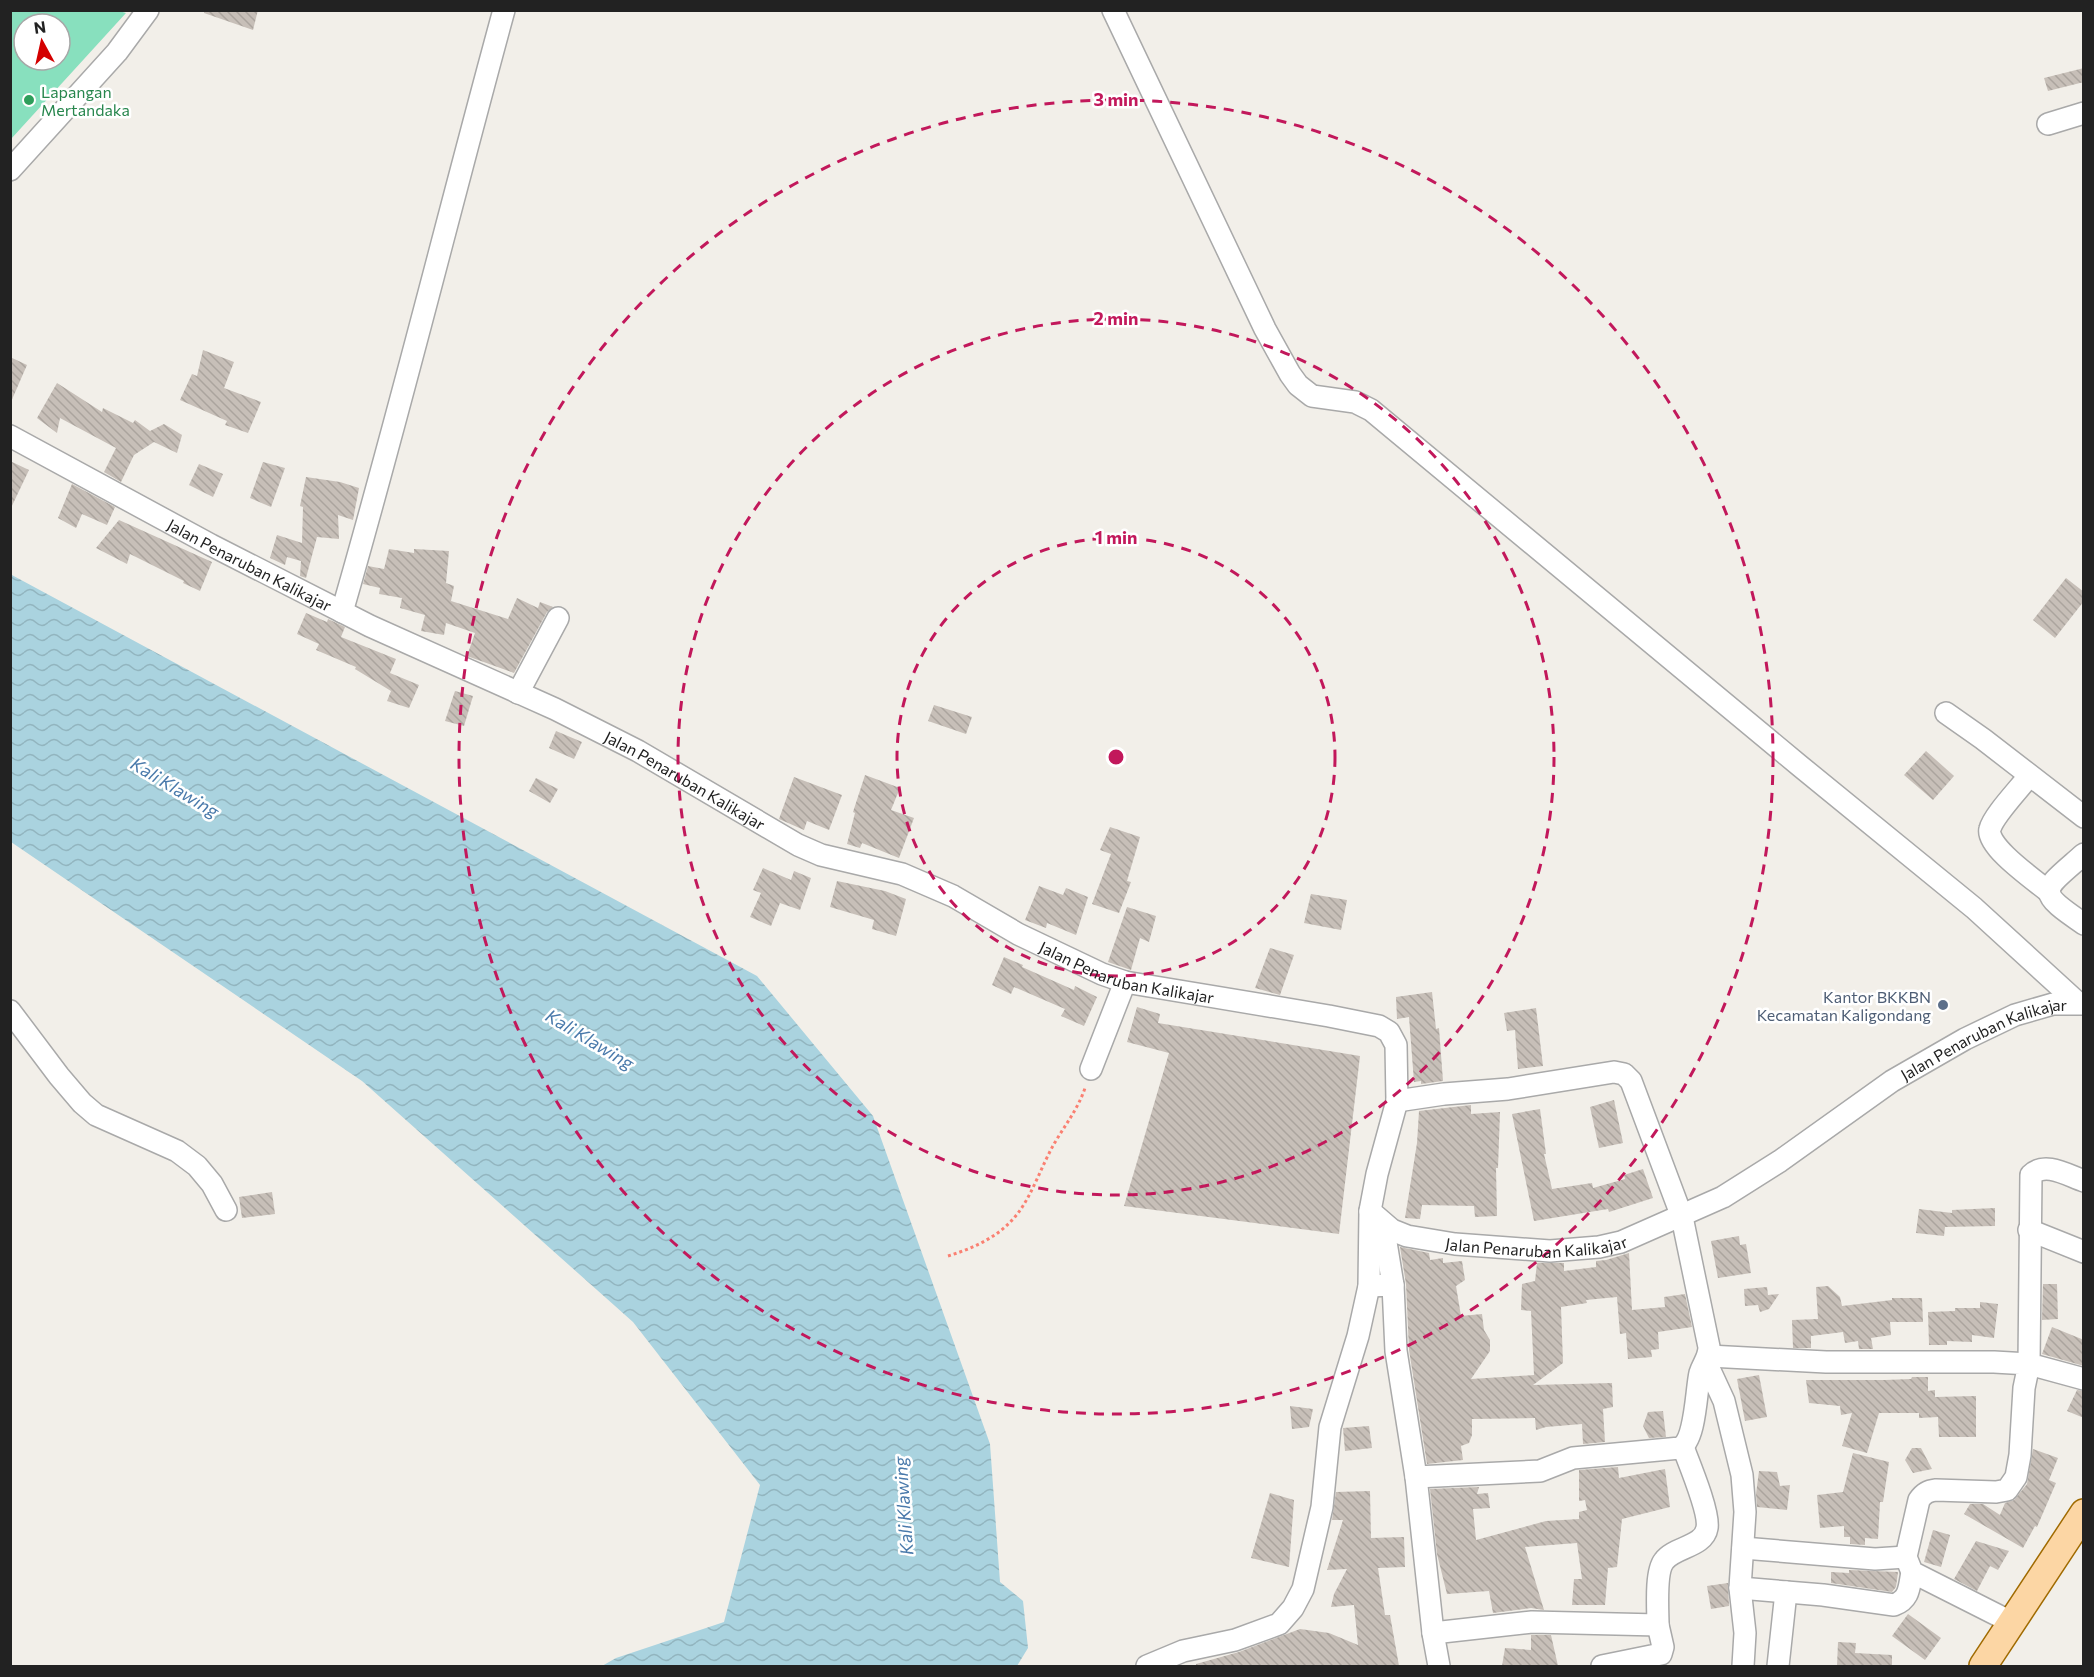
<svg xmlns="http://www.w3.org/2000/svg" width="2094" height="1677" font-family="Commissioner,sans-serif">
<defs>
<pattern id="water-waves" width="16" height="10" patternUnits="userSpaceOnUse" patternTransform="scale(1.5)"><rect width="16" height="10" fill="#aad3df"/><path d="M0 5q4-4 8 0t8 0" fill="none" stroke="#92b5bf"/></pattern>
<pattern id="building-back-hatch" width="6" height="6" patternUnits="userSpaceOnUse" patternTransform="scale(1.5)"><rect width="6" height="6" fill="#c7bfb8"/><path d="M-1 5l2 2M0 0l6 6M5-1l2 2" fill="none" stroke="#aba49e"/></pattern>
</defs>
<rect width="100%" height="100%" fill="#f2efe9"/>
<path fill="#88e0be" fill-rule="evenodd" d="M116,10L126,13L11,139V11ZM24,24H60V60H24Z"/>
<polygon fill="url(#water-waves)" points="10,574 757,976 873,1116 990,1444 1000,1582 1023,1601 1028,1648 1017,1666 602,1666 616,1658 724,1622 760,1485 633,1322 362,1081 11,842"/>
<g fill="url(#building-back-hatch)">
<polygon points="204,10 258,10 253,30 204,13"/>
<polygon points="2084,68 2084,82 2048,91 2044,78"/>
<polygon points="203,350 234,362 224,388 261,402 248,433 225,425 227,421 180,400 192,374 197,376"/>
<polygon points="10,357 27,365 10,404"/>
<polygon points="57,383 102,412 103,408 133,423 135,420 150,431 164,424 182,435 177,453 154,442 134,455 121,482 104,472 116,448 60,418 57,433 37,418"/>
<polygon points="10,461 29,470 10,510"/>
<polygon points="263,462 285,468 271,507 250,498"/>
<polygon points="199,464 223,474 213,497 189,485"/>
<polygon points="306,477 340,482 359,488 353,520 338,515 339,539 317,537 306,578 300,576 301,561 287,557 285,565 270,558 277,535 302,543 303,507 300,506"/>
<polygon points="72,484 115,507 107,525 82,514 76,528 58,518"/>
<polygon points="119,520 212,562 200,591 183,583 184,581 130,554 127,564 96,548"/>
<polygon points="389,549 414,553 414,549 449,551 446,583 454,586 451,601 508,619 517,598 538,608 540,602 553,607 547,612 514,673 467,656 475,633 446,623 444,635 421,631 425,615 400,608 402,598 379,594 380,588 363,584 368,566 384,569"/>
<polygon points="2066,578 2084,592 2084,601 2055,638 2033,620"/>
<polygon points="306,613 327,622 328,619 345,627 341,637 396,659 390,673 419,685 409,708 387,701 391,691 355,669 356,667 316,650 319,644 297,634"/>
<polygon points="455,691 473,696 464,726 445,721"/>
<polygon points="934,705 972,717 966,734 928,721"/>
<polygon points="556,731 582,742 574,759 549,748"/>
<polygon points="1926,751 1954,776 1933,800 1904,775"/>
<polygon points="865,775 900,788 891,810 914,818 899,858 862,843 860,848 847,844 855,813 853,812"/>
<polygon points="794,777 842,795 829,830 807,821 804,830 779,819"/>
<polygon points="536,778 558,789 550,803 529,791"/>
<polygon points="1110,827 1140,837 1127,881 1131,882 1119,913 1092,904 1111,854 1100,850"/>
<polygon points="763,868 791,880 794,871 811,878 800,910 780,903 771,926 750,917 761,893 753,890"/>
<polygon points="837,881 885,891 906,899 896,936 872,929 874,920 830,907"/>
<polygon points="1039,886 1063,895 1066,888 1088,897 1076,935 1047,923 1046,928 1025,920"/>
<polygon points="1311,894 1347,900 1341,930 1304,923"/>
<polygon points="1127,907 1156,916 1149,942 1140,938 1131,970 1108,962"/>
<polygon points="1270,948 1294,955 1280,995 1255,988"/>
<polygon points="1004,957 1023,965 1022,967 1074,990 1075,986 1097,997 1084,1026 1061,1016 1065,1009 1014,987 1011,994 992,985"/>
<polygon points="1432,992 1436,1029 1439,1028 1443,1081 1421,1084 1421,1081 1414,1082 1409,1017 1397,1019 1396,997"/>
<polygon points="1137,1007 1160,1014 1158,1023 1360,1056 1339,1234 1124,1206 1169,1053 1127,1042"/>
<polygon points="1536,1008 1543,1066 1518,1069 1515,1030 1507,1031 1504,1013"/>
<polygon points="1614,1100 1623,1143 1599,1148 1590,1107"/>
<polygon points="1471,1105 1471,1114 1500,1112 1498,1168 1496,1168 1497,1216 1475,1217 1474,1206 1422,1205 1420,1219 1405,1218 1417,1143 1419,1111"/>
<polygon points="1540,1109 1546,1154 1544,1154 1552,1189 1592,1183 1593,1188 1625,1179 1624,1175 1643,1169 1653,1198 1609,1212 1608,1209 1534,1221 1512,1114"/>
<polygon points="272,1192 275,1214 242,1218 239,1197"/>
<polygon points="1995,1208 1995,1226 1945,1227 1944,1236 1916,1233 1919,1209 1952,1213 1952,1210"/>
<polygon points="1739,1236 1740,1245 1746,1244 1751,1273 1718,1278 1711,1241"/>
<polygon points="1400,1247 1429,1253 1430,1260 1443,1258 1443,1263 1462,1261 1465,1280 1456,1286 1461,1316 1482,1314 1484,1330 1490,1340 1490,1351 1471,1379 1534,1375 1531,1311 1521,1310 1522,1284 1535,1281 1537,1263 1564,1263 1564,1271 1596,1267 1596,1261 1606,1260 1629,1253 1632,1310 1665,1307 1664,1297 1685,1294 1692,1327 1658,1332 1659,1349 1651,1350 1652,1357 1628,1359 1626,1333 1620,1334 1617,1297 1586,1300 1587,1303 1561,1307 1563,1363 1533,1385 1612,1383 1613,1407 1603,1409 1605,1442 1583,1444 1582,1424 1546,1427 1536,1430 1535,1418 1472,1419 1472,1435 1469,1443 1461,1446 1463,1460 1427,1464 1409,1350 1406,1284"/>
<polygon points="2043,1284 2057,1284 2058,1319 2042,1320"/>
<polygon points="1828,1286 1840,1297 1842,1306 1892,1300 1892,1298 1922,1298 1923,1322 1890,1322 1891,1335 1871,1338 1873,1349 1859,1349 1858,1341 1845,1343 1843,1332 1811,1336 1811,1348 1793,1348 1792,1320 1818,1319 1816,1287"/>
<polygon points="1767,1287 1768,1295 1779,1294 1769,1309 1760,1312 1758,1305 1745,1306 1744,1289"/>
<polygon points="1980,1302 1998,1304 1994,1338 1972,1335 1972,1342 1947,1341 1947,1345 1929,1345 1928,1312 1955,1311 1955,1308 1980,1308"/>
<polygon points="2052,1327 2084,1340 2084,1366 2042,1354"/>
<polygon points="1759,1375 1767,1417 1745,1421 1737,1379"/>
<polygon points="1912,1377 1928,1377 1928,1391 1935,1390 1935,1397 1976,1396 1976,1437 1939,1437 1938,1417 1919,1418 1919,1413 1879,1413 1867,1453 1842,1446 1852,1413 1841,1415 1840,1406 1809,1403 1806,1380 1885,1380 1911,1379"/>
<polygon points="2077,1390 2084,1391 2084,1418 2067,1411"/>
<polygon points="1290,1406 1313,1409 1309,1427 1292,1429"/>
<polygon points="1663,1411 1666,1437 1649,1438 1643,1426 1648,1412"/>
<polygon points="1369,1426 1372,1448 1345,1451 1343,1428"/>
<polygon points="1912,1448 1921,1448 1932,1469 1913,1473 1905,1460"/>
<polygon points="2033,1449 2058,1458 2049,1480 2056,1483 2037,1527 2035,1526 2023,1548 1964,1514 1970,1504 1983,1504 2000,1515 2005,1503 2014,1500 2027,1484"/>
<polygon points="1853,1453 1889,1462 1883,1502 1880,1502 1878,1539 1865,1538 1865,1545 1850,1544 1850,1537 1844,1537 1844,1526 1820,1528 1817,1495 1843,1492"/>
<polygon points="1618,1467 1619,1478 1665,1469 1670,1507 1622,1519 1617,1567 1608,1568 1605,1605 1572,1605 1574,1579 1582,1579 1577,1543 1525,1547 1544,1610 1531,1608 1493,1613 1489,1591 1447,1594 1437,1554 1430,1489 1479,1487 1477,1494 1488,1493 1490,1508 1473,1509 1476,1540 1546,1521 1579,1519 1579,1512 1587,1510 1585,1500 1579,1501 1579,1470"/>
<polygon points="1759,1471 1777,1472 1780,1486 1790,1485 1787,1510 1757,1507 1756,1494"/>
<polygon points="1370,1491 1371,1538 1404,1537 1405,1567 1378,1568 1385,1615 1390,1615 1399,1666 1196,1666 1196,1664 1239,1652 1300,1629 1329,1633 1358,1645 1354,1605 1331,1607 1334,1594 1347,1569 1327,1570 1343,1520 1332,1520 1336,1492"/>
<polygon points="1270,1493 1294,1500 1289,1567 1251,1558"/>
<polygon points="1933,1530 1950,1535 1941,1567 1924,1562"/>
<polygon points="1976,1541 2009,1551 1998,1570 1990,1566 1977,1591 1954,1579"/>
<polygon points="1849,1570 1898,1572 1896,1587 1892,1592 1831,1583 1831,1572 1849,1573"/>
<polygon points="1728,1583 1729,1606 1711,1609 1707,1586"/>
<polygon points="1908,1614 1941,1638 1925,1660 1892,1636"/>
<polygon points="1531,1635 1551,1635 1558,1666 1502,1666 1505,1648 1531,1650"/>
<polygon points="1838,1642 1856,1643 1855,1653 1892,1655 1892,1666 1837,1666"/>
</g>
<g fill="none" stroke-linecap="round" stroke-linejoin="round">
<g stroke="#a9a9a9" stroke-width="24">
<g id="minor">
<polyline points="1113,10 1265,329 1290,374 1298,385 1312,396 1355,402 1371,410 1800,766 1974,908 2078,1003"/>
<polyline points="2048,124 2084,113"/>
<polyline points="10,170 117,52 148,10"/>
<path id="s1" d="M10,436L211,545L370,626L555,709L638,751L798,845L821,855L902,874L953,896L1018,934L1102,974L1125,982L1329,1016L1379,1026L1389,1032L1396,1045L1397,1101L1377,1174L1370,1211L1392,1230L1407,1236L1455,1244L1550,1251L1599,1247L1621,1242L1723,1197L1780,1161L1892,1081L1965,1039L2015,1015L2053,1004H2084"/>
<path d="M342,612C400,412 449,211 504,10"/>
<polyline points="518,693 558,618"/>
<polyline points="1946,713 1983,739 2084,817"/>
<path d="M2029,776C2020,788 1993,816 1990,829C1985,846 2036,881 2049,892"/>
<path d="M2084,854C2042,891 2034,890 2084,924"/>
<polyline points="10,1011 59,1076 82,1103 96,1115 177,1151 197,1166 212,1184 226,1210"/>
<polyline points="1091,1069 1125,982"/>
<path d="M2084,1181C2067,1175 2045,1161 2031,1175L2029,1364L2084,1379"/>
<polyline points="1383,1224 1393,1285"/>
<polyline points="2029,1230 2084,1252"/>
<path d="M1369,1286L1393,1285L1396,1351L1416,1477L1540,1471L1573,1458L1680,1448C1696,1440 1696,1390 1700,1373C1703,1363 1709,1358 1709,1347L1682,1217L1631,1081L1624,1074L1614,1072L1508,1089L1444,1094L1397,1101"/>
<path d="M1709,1356L1826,1362H1994L2029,1364L2024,1388L2020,1455L2016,1477L2007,1490L1996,1492L1936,1490C1928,1491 1924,1493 1919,1500L1906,1557L1912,1572L2013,1623"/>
<polyline points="1706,1362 1724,1401 1742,1475 1745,1512 1740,1588 1745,1633 1743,1666"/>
<polyline points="1416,1477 1433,1633 1439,1666"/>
<polyline points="1743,1548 1875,1559 1906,1557"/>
<path d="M1740,1588L1823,1595L1894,1605C1910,1599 1909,1587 1912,1572"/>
<path d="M1433,1633L1532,1622L1658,1625C1658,1611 1655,1572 1664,1561C1674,1547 1704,1547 1707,1528C1710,1513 1689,1463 1683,1447"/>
<polyline points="1147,1666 1183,1651 1235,1640 1279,1624 1293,1608 1303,1589 1322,1507 1330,1427 1358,1336 1369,1286 1370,1211"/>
<polyline points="1602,1666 1661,1654 1663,1647 1658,1625"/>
<polyline points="1778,1666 1786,1592"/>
</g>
</g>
<g stroke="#a06b00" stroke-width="30">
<polyline id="major" points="1983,1666 2084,1513"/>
</g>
<path stroke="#fa8072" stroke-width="3" stroke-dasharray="3 3" stroke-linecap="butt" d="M948,1256C974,1248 1001,1236 1018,1213C1032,1195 1042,1165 1054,1144C1065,1125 1078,1109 1085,1088"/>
<use href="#minor" stroke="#fff" stroke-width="21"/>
<use href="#major" stroke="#fcd6a4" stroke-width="27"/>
</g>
<g fill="none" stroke="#c2185b" stroke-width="3" stroke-dasharray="10 8">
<circle cx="1116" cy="757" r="219"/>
<circle cx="1116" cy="757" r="438"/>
<circle cx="1116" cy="757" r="657"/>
</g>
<circle fill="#2e9e5b" stroke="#fff" stroke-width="2" cx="29" cy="100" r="6"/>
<circle fill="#5c6f8a" stroke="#fff" stroke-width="2" cx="1943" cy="1005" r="6"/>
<g text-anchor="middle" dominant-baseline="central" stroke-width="5" stroke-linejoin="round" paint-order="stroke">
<g font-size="16" fill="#27864d" stroke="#fff" text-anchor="start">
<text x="41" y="91">Lapangan<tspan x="41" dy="18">Mertandaka</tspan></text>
</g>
<g font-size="16" fill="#222" stroke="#fff">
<text stroke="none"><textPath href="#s1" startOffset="272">Jalan Penaruban Kalikajar</textPath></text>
<text stroke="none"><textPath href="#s1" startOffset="758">Jalan Penaruban Kalikajar</textPath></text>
<text stroke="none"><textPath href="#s1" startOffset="1244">Jalan Penaruban Kalikajar</textPath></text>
<text stroke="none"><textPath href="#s1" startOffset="2378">Jalan Penaruban Kalikajar</textPath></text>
<text stroke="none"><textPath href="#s1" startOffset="1874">Jalan Penaruban Kalikajar</textPath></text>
</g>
<g font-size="16" fill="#4e5e75" stroke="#fff" text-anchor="end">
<text x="1931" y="996">Kantor BKKBN<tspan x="1931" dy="18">Kecamatan Kaligondang</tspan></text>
</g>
<g font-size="18" font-style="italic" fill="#4a7aab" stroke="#fff">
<text transform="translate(175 787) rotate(31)">Kali Klawing</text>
<text transform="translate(590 1039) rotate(31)">Kali Klawing</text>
<text transform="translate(903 1506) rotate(-94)">Kali Klawing</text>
</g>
</g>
<circle cx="1116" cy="757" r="9" fill="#c2185b" stroke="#fff" stroke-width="3"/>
<g font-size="18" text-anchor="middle" font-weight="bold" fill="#c2185b" stroke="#fff" stroke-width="5" stroke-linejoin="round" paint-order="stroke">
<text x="1116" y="106">3 min</text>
<text x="1116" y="325">2 min</text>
<text x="1116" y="544">1 min</text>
</g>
<rect width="2094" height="1677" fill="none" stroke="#222222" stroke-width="24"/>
<g transform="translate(42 42) rotate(352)"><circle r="28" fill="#ffffff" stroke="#a7a7a7" stroke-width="1.5"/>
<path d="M0-4.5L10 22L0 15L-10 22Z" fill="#d40000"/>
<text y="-9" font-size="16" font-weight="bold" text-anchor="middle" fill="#222222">N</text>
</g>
</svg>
